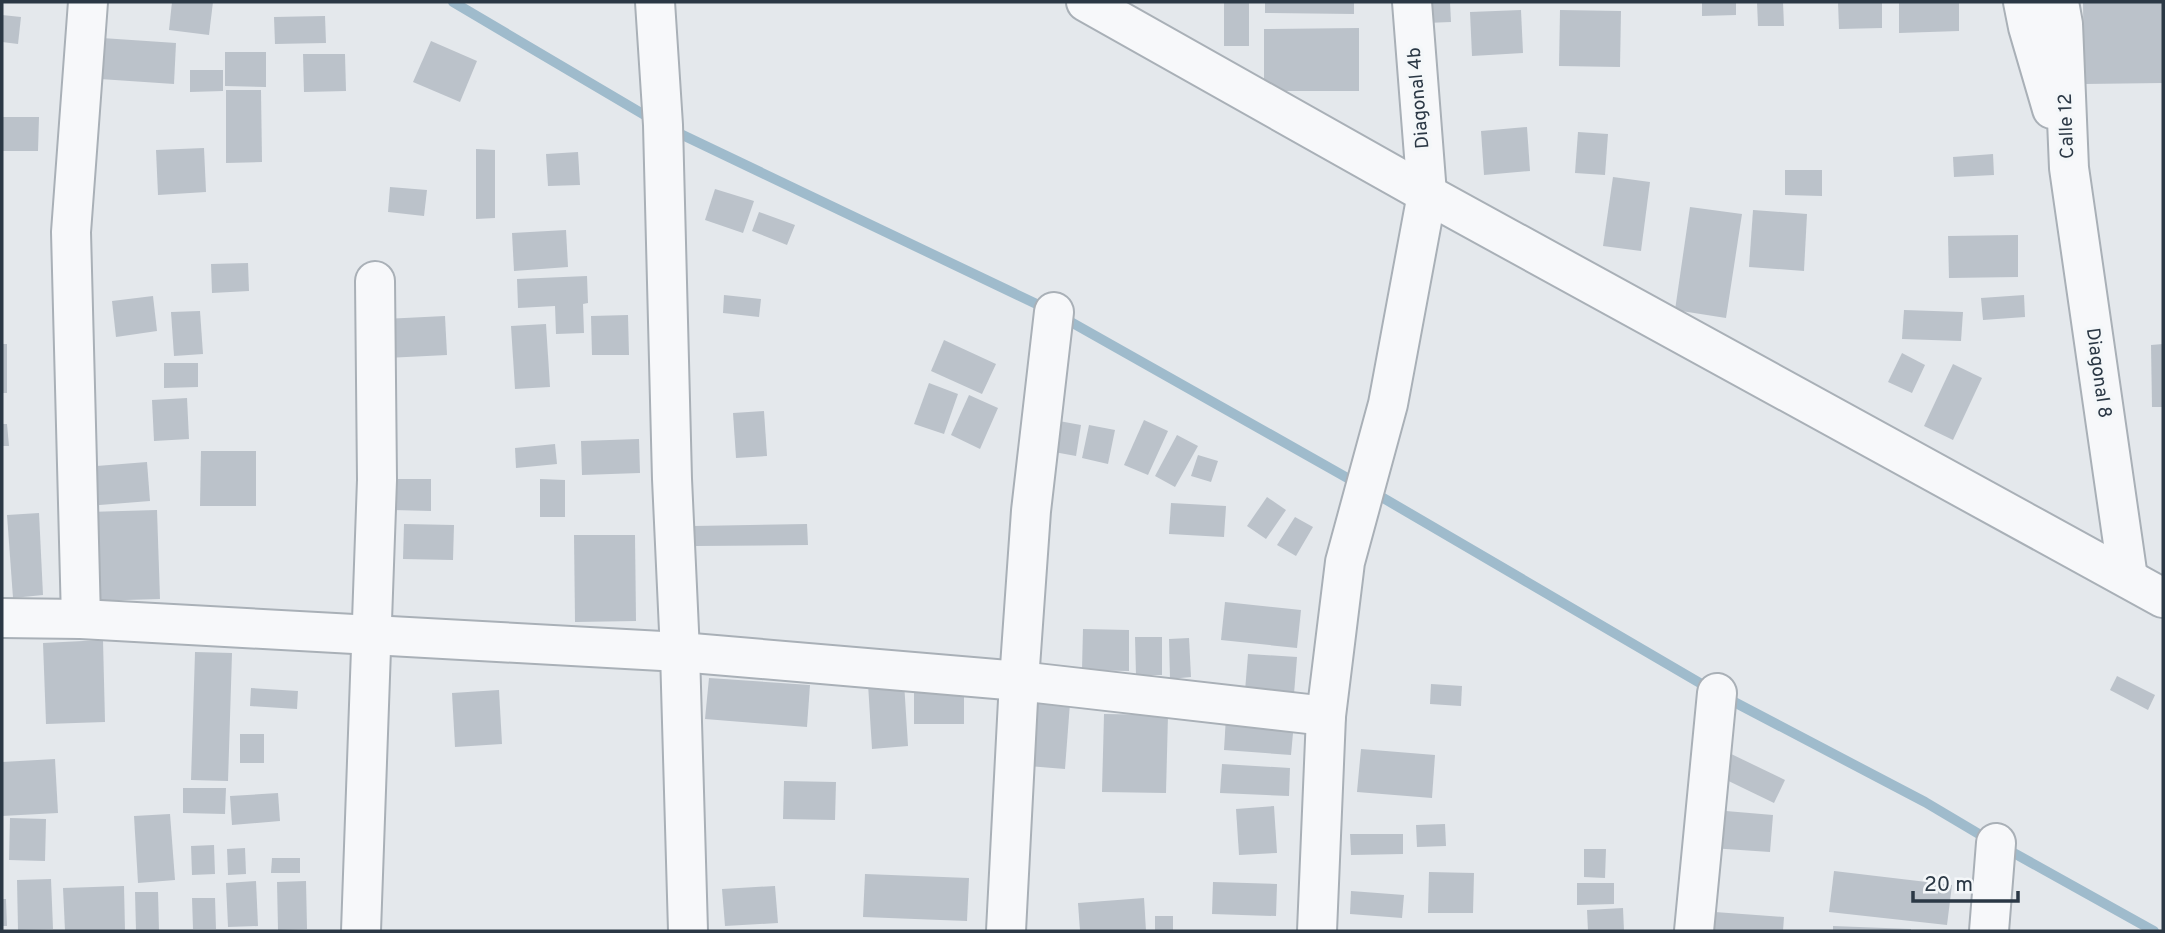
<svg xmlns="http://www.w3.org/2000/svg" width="2165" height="933" font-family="Overpass,sans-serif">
<rect width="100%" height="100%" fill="#e4e8ec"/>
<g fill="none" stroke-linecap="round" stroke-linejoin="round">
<g stroke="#9fbbcc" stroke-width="10">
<polyline points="453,2 653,120"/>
<polyline points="670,129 1047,309"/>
<polyline points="1062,317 1358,484"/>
<polyline points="1373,492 1717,693 1925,802 1989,840"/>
<polyline points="2003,847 2154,931"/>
</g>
</g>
<g fill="#bbc2ca">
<polygon points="172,2 213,2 209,35 169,30"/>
<rect x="1224" y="2" width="25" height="44"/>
<polygon points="1265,2 1354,2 1354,14 1265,13"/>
<polygon points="1425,2 1450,2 1451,22 1426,23"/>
<polygon points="1702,2 1736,2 1736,15 1702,16"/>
<polygon points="1757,2 1783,2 1784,26 1758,26"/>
<polygon points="1838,2 1882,2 1882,28 1839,29"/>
<polygon points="1899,2 1959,2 1959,31 1899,33"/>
<polygon points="2083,2 2163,2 2163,83 2084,84"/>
<polygon points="1521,10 1523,53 1472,56 1470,12"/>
<polygon points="1560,10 1621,11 1620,67 1559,66"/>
<polygon points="2,15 21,17 18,44 2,42"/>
<polygon points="325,16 326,43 275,44 274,17"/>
<polygon points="1359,28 1359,91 1264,91 1264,29"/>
<polygon points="102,38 176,43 174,84 100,79"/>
<polygon points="431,41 477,61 460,102 413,82"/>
<polygon points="225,52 266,52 266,87 225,86"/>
<polygon points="303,54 345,54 346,91 304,92"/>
<polygon points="190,70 223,70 223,91 190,92"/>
<polygon points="226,90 261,90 262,162 226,163"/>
<polygon points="2,117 39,117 38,151 2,151"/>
<polygon points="1527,127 1530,171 1484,175 1481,131"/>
<polygon points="1578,132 1608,134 1605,175 1575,173"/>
<polygon points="204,148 206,192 158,195 156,150"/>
<polygon points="476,149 495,150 495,218 476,219"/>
<polygon points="578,152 580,185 548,186 546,154"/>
<polygon points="1993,154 1994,175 1954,177 1953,157"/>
<polygon points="1785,170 1822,170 1822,196 1785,195"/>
<polygon points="1613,177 1650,182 1641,251 1603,246"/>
<polygon points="390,187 427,190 424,216 388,212"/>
<polygon points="715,189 754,201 743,233 705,220"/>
<polygon points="1690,207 1742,214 1726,318 1675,310"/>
<polygon points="1753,210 1807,214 1804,271 1749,267"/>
<polygon points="759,212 795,225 787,245 752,231"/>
<polygon points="566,230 568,267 514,271 512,233"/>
<polygon points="2018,235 2018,277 1949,278 1948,236"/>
<polygon points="248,263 249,291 212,293 211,264"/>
<polygon points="587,276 588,303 583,304 584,333 556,334 555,306 518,308 517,279"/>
<polygon points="724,295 761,299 759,317 723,313"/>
<polygon points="2024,295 2025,317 1983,320 1981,298"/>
<polygon points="153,296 157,331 116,337 112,301"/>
<polygon points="1904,310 1963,312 1961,341 1902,339"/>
<polygon points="200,311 203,354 174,356 171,312"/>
<polygon points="628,315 629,355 592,355 591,316"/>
<polygon points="445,316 447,355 386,358 384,319"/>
<polygon points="546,324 550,387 515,389 511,326"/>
<polygon points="944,340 996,364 982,394 931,371"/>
<rect x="2" y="344" width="5" height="49"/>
<polygon points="2163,344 2163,407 2152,407 2151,345"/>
<polygon points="1902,353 1925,365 1912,393 1888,382"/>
<polygon points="164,363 198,363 198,387 164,388"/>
<polygon points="1953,364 1982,378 1953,440 1924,426"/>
<polygon points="929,383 958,394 944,434 914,424"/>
<polygon points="969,395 998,408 980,449 951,435"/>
<polygon points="187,398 189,439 154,441 152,400"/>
<polygon points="764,411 767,456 736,458 733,413"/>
<polygon points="1144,420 1168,431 1148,475 1124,465"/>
<polygon points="1059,421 1081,425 1076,456 1054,452"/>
<polygon points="2,424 7,424 9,446 2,446"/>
<polygon points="1089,425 1115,430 1108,464 1082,458"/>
<polygon points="1177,435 1198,446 1175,487 1155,476"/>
<polygon points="639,439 640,473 582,475 581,441"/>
<polygon points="555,444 557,464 516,468 515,448"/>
<polygon points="201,451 256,451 256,506 200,506"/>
<polygon points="1198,455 1218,461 1211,482 1191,476"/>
<polygon points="147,462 150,501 87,506 84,467"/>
<polygon points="393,479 431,479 431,511 393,510"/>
<polygon points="540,479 565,480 565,517 540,517"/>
<polygon points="1267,497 1286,510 1266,539 1247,526"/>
<polygon points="1171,503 1226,506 1224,537 1169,534"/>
<polygon points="157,510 160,599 91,601 88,512"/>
<polygon points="39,513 43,595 13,598 7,515"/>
<polygon points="1295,517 1313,527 1296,556 1277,545"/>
<polygon points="404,524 454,525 453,560 403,559"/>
<polygon points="807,524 808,545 694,546 693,526"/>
<polygon points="574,535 635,535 636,621 575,622"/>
<polygon points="1225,602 1301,610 1297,648 1221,640"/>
<polygon points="1083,629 1129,630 1129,671 1082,670"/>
<polygon points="1135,637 1162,637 1162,675 1136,675"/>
<polygon points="1189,638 1191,677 1170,679 1169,639"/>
<polygon points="103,640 105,722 46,724 43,643"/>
<polygon points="195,652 232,653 228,781 191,780"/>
<polygon points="1248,654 1297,657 1294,694 1245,691"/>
<polygon points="2117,676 2155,695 2148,710 2110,690"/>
<polygon points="709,678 810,685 807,727 705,719"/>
<polygon points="904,682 908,746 872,749 868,684"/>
<polygon points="1431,684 1462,686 1461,706 1430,704"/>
<polygon points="251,688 298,691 297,709 250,706"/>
<rect x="914" y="689" width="50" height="35"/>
<polygon points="499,690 502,744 455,747 452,693"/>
<polygon points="1033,700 1070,703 1065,769 1028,766"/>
<polygon points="1104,714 1168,715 1166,793 1102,792"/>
<polygon points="1226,717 1294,722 1291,755 1224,750"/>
<rect x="240" y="734" width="24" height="29"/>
<polygon points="1361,749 1435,755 1432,798 1357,792"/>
<polygon points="1723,750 1785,780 1774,803 1712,773"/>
<polygon points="55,759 58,813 2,816 2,762"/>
<polygon points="1222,764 1290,768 1289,796 1220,793"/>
<polygon points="784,781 836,782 835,820 783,819"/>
<polygon points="183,788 226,788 225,814 183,813"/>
<polygon points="278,793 280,821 232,825 230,796"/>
<polygon points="1274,806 1277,853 1239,855 1236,809"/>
<polygon points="1714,810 1773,815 1770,852 1711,848"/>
<polygon points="170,814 175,880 138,883 134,816"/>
<polygon points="10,818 46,819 45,861 9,860"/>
<polygon points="1445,824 1446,846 1417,847 1416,825"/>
<polygon points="1350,834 1403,834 1403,854 1351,855"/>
<polygon points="214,845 215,874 192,875 191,846"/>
<polygon points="245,848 246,874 228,875 227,849"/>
<polygon points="1584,849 1606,849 1605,878 1584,877"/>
<polygon points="272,858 300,858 300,873 271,873"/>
<polygon points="1834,871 1952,885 1947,925 1829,912"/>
<polygon points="1429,872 1474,873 1473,913 1428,913"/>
<polygon points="865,874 969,878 967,921 863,917"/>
<polygon points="51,879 53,929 18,930 17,880"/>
<polygon points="256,881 258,926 228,927 226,883"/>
<polygon points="306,881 307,929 278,930 277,882"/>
<polygon points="1213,882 1277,884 1276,916 1212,914"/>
<polygon points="1577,883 1614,883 1614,904 1577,905"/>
<polygon points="124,886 125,931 65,931 63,888"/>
<polygon points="775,886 778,923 725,926 722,889"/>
<polygon points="1351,891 1404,895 1402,918 1350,914"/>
<polygon points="135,892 158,892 159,931 136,931"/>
<polygon points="192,898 215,898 216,929 193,929"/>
<polygon points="1144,898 1146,931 1080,931 1078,903"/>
<polygon points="2,899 6,899 7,926 2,926"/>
<polygon points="1623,908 1624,931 1588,931 1587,910"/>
<polygon points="1701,911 1784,917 1783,931 1700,931"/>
<rect x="1155" y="916" width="18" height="15"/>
<polygon points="1833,926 1911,929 1911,931 1833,931"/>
</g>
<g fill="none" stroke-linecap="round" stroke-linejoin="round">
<g stroke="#a9b0b7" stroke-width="42">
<g id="minor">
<polyline points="655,2 663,125 672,479 680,652 688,931"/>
<polyline points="1086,2 1427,194 2163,598"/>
<polyline points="2023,2 2028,27 2052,109"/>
<polyline points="2059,2 2063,24 2069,168 2128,578"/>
<polyline points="2,618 81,619 680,652 1019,681 1326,716"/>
<polyline points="81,619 71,232 88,2"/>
<polyline points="361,931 377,480 375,281"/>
<polyline points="1006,931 1019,681 1031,511 1054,312"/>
<polyline points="1317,931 1326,716 1345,562 1388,404 1427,194 1412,2"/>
<polyline points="1694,931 1717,693"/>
<polyline points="1989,931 1996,843"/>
</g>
</g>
<use href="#minor" stroke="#f7f8fa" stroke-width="38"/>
</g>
<g text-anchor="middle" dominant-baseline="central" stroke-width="7" stroke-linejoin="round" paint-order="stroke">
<g font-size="19" fill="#2b3845" stroke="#f4f7f9">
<text transform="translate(1419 98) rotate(-95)">Diagonal 4b</text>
<text transform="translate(2067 126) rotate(-92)">Calle 12</text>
<text transform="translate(2098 373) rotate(82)">Diagonal 8</text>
</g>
</g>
<rect width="2165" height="933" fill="none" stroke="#2b3845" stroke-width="7"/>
<path d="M1913 891v10h105v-10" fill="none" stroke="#2b3845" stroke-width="3.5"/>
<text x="1924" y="891" font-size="21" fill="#2b3845" stroke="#f4f7f9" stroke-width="5" paint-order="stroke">20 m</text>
</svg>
